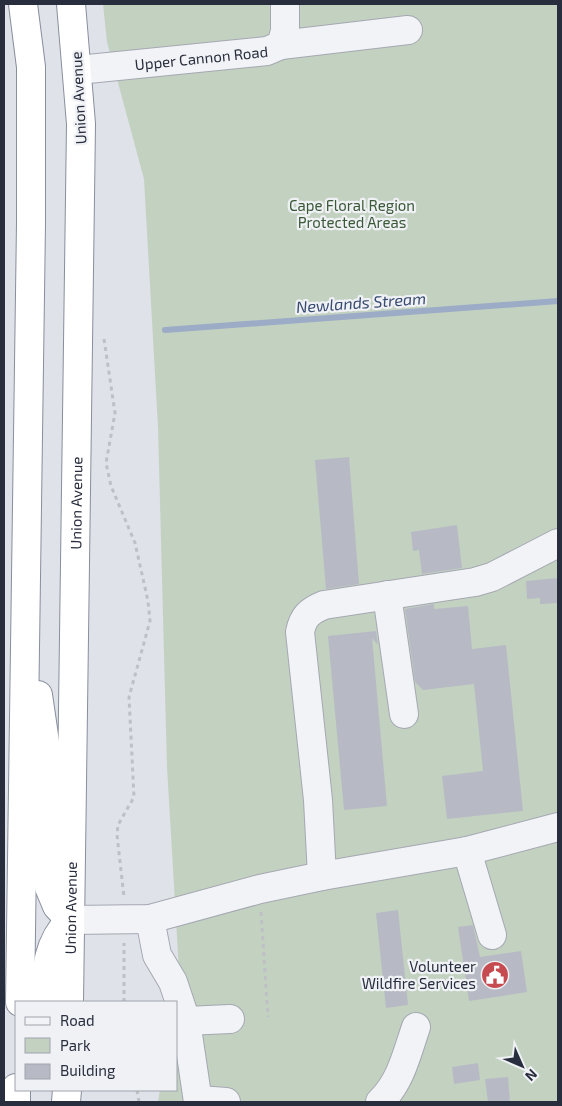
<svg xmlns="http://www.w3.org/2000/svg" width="562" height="1106" font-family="'Exo 2',sans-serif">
<rect width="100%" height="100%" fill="#dfe2e8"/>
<polygon fill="#c3d1c1" points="103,4 558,4 558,1102 158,1102 160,1090 176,1090 176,1002 179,971 167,767 158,427 144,179 107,42"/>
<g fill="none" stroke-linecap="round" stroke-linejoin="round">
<polyline stroke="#9cacc6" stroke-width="6" points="165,330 558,301"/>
</g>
<g fill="#b7bac4">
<polygon points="349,457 359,584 326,589 315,460"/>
<polygon points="457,525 462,568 422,574 419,550 413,551 411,532"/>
<polygon points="558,578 558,603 540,604 540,598 527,599 526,581"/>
<polygon points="434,604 434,609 468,606 472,649 506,645 523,811 447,819 442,776 483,771 474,684 423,690 415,682 405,609"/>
<polygon points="376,631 378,645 372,638 387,806 344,810 328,636"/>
<polygon points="398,910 408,1005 386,1008 376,913"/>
<polygon points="473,925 480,957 521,951 527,992 469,1001 458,927"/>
<polygon points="478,1063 480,1080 454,1084 452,1067"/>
<polygon points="508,1077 510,1102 488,1102 485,1079"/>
</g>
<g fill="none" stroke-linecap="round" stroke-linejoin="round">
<g stroke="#a5a8b2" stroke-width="30">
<g id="minor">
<polyline points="281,45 408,30"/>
<path id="s1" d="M78,70L267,51L281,45L285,31V4"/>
<polyline points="387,595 404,714"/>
<polyline points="467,851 492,935"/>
<path d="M322,876L318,800L300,632C303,617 309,611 324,605L475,582L492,577L558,543"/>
<polyline points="150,919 157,955 173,982 186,1021 198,1102"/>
<polyline points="70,920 150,919 260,889 322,876 467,851 558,827"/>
<polyline points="186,1021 230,1019"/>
<polyline points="199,1100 226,1102"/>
<path d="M380,1102C401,1082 407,1053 416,1027"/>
</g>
</g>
<g stroke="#888e9d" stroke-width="30">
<g id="highway">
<polyline points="38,695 47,756 49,887 57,906 70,920"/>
<polyline points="20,1002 31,223 31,67 23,4"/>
<path d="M44,1002C46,971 47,943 70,920"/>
<path id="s2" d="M69,1002L81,124L71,4"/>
<polyline points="16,1102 16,1088"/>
<polyline points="66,1102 67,1090"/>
</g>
</g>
<g stroke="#bec0c6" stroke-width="3" stroke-dasharray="4 4" stroke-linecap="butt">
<polyline points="104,339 115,413 106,463 111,486 135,543 148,601 150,621 129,697 134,797 118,825 117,835 124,897"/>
<polyline points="261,912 268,1017"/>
<polyline points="124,1002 124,943"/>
<polyline points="137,1090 139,1102"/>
</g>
<use href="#minor" stroke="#f2f3f6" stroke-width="28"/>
<use href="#highway" stroke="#fff" stroke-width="28"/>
</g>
<defs>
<g id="civic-disc" transform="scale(1.4375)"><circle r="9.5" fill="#c64b50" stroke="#eff1f5"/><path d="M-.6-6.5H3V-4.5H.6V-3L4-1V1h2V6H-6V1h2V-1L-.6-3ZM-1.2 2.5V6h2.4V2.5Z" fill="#fff"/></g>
</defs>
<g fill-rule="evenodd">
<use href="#civic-disc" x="495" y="975"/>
</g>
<g text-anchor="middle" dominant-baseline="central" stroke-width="4.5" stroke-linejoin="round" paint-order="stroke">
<g font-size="15" fill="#292e3e" stroke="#eff1f5">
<text stroke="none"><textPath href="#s1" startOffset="124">Upper Cannon Road</textPath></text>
<text transform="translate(78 98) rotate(-93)">Union Avenue</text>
<text stroke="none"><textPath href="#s2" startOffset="499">Union Avenue</textPath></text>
<text stroke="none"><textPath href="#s2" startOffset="94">Union Avenue</textPath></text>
</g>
<g font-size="15" fill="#3a5937" stroke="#eff1f5">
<text x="352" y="205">Cape Floral Region<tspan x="352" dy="17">Protected Areas</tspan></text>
</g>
<g font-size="15" fill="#292e3e" stroke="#eff1f5" text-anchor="end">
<text x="476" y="966">Volunteer<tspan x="476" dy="17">Wildfire Services</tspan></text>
</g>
<g font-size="16" font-style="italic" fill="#36496f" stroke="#eff1f5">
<text transform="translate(361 302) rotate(-4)">Newlands Stream</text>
</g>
</g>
<rect width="562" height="1106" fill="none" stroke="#292e3e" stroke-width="10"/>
<rect x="15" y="1001" width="162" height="90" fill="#eff1f5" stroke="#a0a3ac"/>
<rect x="25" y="1017" width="25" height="8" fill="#f2f3f6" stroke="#a0a3ac"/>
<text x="60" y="1026" font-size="15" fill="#292e3e">Road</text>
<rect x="25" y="1038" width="25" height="15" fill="#c3d1c1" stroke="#a0a3ac"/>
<text x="60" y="1051" font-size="15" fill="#292e3e">Park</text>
<rect x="25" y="1064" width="25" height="15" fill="#b7bac4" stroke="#a0a3ac"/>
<text x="60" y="1076" font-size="15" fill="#292e3e">Building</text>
<g transform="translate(522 1066) rotate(135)" stroke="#eff1f5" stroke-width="4" paint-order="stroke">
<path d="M0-4L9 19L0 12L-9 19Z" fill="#292e3e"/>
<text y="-8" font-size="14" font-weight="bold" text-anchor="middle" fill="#292e3e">N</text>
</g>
</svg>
